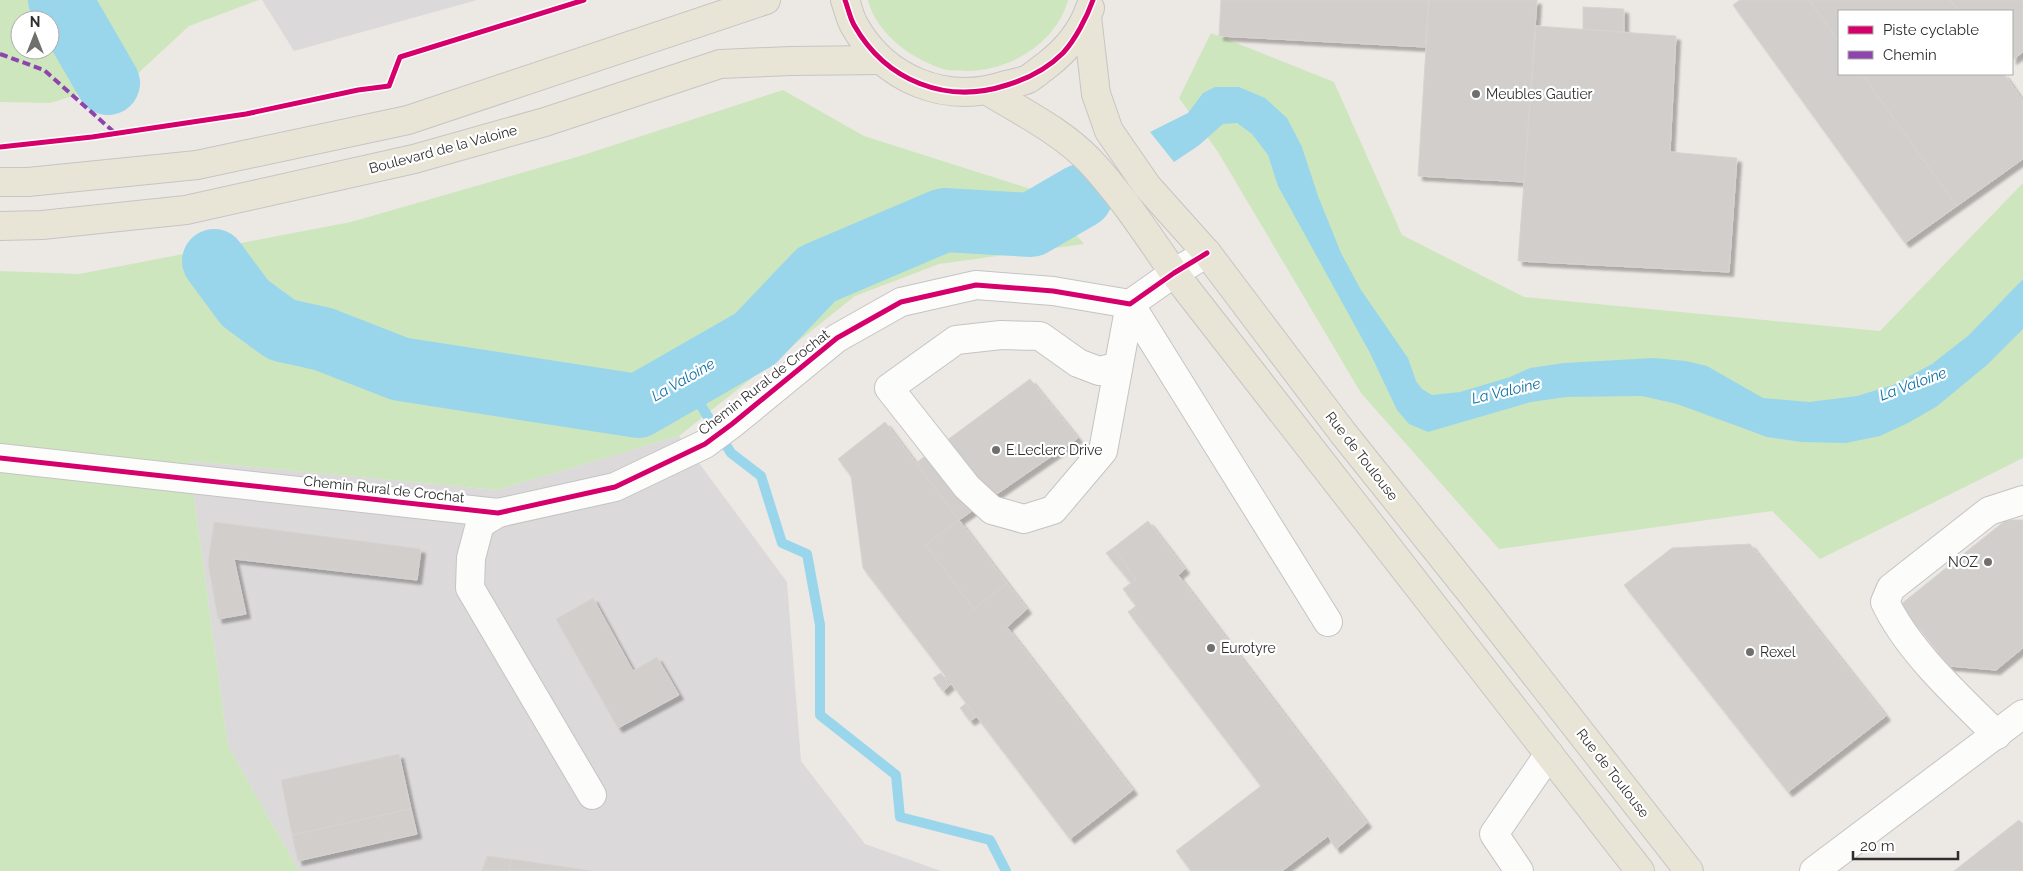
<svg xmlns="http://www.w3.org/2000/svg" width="2023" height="871" font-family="Raleway,sans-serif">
<defs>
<filter id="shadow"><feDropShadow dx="4.5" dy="4.5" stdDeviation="1" flood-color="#0004"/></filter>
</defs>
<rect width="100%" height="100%" fill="#ece8e4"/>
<g fill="#dcd9db">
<polygon points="262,0 477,0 294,51"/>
<polygon points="679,436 787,582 801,761 865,844 941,871 299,871 228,746 189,461 497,490"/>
</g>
<g fill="#cee6be" fill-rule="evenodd">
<path d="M0,0H259L189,26L134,77L50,103L0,102ZM20,20H50V50H20Z"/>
<path d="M868,0H1068C1056,44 1009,71 966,71C960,70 953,71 947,70C929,65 914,57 900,46C886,35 872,18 868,0Z"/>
<polygon points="1211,33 1334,82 1402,235 1524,297 1880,331 2023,183 2023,458 1820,559 1772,511 1499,549 1361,393 1218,152 1179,98"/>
<polygon points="783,90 864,136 1040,192 1084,244 939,264 855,296 679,436 497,490 189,461 228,746 299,871 0,871 0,271 79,274 351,222 580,156"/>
</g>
<polygon fill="#99d6ec" points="1215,87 1239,87 1265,98 1287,118 1302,147 1318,196 1341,253 1361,290 1408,358 1416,381 1422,389 1432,395 1460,392 1510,377 1530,368 1564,363 1654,358 1686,361 1707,366 1763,398 1809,402 1857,396 1893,385 1932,364 1969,335 2023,279 2023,329 1987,365 1936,407 1908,423 1880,436 1846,443 1801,442 1767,437 1677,404 1642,396 1566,397 1531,402 1428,432 1409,424 1397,410 1370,353 1278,186 1268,155 1252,134 1237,123 1223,124 1198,146 1174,162 1150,132 1188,113 1203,93"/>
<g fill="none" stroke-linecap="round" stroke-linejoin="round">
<polyline stroke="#99d6ec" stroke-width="10" points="684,379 731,453 761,476 782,543 807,554 820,625 820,715 896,775 900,817 990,840 1006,871"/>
<g stroke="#99d6ec" stroke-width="64">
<polyline points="60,0 108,83"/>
<polyline points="214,261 245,303 282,330 323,339 400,369 638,406 755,339 817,274 944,220 1031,225 1081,196"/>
</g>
</g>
<g fill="#d1cecb" stroke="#d7d4d0" filter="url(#shadow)">
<polygon points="1221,0 1429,0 1425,47 1219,36"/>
<polygon points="1429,0 1537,0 1524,182 1418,176"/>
<polygon points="1740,0 1809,0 1839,42 1839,74 1862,74 1957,206 1905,243 1733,5"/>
<polygon points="1809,0 1950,0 1959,11 1839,11 1839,42"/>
<polygon points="1950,0 2023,0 2023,52 2012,60 2012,11 1959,11"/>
<polygon points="1583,7 1624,9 1624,32 1583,29"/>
<polygon points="1536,26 1676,36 1670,152 1737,158 1729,272 1518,261"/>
<polygon points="1862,74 2004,74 2023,101 2023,159 1957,206"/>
<polygon points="1030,379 1078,438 959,520 916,463"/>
<polygon points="885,422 959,520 926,545 974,609 1007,583 1027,609 1007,627 1133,790 1070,839 863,568 851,476 838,459"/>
<polygon points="959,520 1007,583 974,609 926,545"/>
<polygon points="2006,520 2023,520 2023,648 1996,670 1949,666 1900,605"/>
<polygon points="1148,521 1185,569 1178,575 1367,823 1336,849 1328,836 1282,871 1191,871 1176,851 1261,786 1128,612 1136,606 1123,589 1136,579 1113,548"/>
<polygon points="214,522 421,549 417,580 234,559 246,614 218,619 208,563"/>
<polygon points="1750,544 1886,716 1788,792 1624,585 1672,548"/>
<polygon points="1113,548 1136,579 1131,583 1106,553"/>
<polygon points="593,598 633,671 657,657 679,695 618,728 556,619"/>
<polygon points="941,673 950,685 943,691 933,678"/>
<polygon points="966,703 976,717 970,721 960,708"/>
<polygon points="399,754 411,809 292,835 281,780"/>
<polygon points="411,809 417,834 298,861 292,835"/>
<polygon points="2019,820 2023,824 2023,871 1954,871"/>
<polygon points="487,856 511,859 509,871 482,871"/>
<polygon points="511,859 593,871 509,871"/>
</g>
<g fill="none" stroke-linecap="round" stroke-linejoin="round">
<g stroke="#c5c4c5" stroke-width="30">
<g id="minor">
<polyline points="1130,304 1328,622"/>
<polyline points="1117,367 1099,371 1078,363 1040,336 1001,335 956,340 889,388 967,487 992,510 1024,519 1053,510 1103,451 1130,304"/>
<polyline points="0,458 498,513 615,487 705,444 732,424 837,338 901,302 976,285 1053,291 1130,304 1174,273 1207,253"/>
<polyline points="498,513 480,524 471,558 470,588 592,795"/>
<path d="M1997,735C1958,696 1908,651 1885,602L1891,588L1989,511L2023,500"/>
<polyline points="1519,871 1494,834 1549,754"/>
<polyline points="1814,871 2023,714"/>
</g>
</g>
<g stroke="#c6c5c4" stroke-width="30">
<g id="major">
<path d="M845,0C848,8 850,18 854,25C885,80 946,105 1006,85C1013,83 1022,82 1028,79C1035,75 1041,69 1047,65C1065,51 1082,31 1090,8"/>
<polyline points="1087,17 1096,94 1109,131 1147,186 1207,253 1343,433 1476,599 1689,871"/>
<path d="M988,91C1022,112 1061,131 1089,160C1121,194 1147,234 1174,273L1640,871"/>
<polyline points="0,182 28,182 197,165 408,120 766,0"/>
<polyline points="0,226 42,225 186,210 414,159 545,122 720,64 790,61 880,60"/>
</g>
</g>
<use href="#minor" stroke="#fcfcfb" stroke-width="28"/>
<use href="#major" stroke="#e8e4d6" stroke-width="28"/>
<polyline stroke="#8e44ad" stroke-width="4" stroke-dasharray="8 4" stroke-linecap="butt" points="0,54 44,70 115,133"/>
<g stroke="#fff" stroke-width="8">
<g id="cycleway">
<path d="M845,0C848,8 850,18 854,25C886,81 946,105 1007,85C1027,79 1048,68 1063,53C1075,40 1087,17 1093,0"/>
<polyline points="0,147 92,137 246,114 358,90 389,86 400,57 584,0"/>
<polyline points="0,458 498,513 615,487 705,444 732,424 837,338 901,302 976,285 1053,291 1130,304 1174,273 1207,253"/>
</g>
</g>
<use href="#cycleway" stroke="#d6006c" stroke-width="5"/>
</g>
<g fill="#706f6e" stroke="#fff" stroke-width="2">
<circle cx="1476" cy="94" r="5"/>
<circle cx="996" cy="450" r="5"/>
<circle cx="1988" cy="562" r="5"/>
<circle cx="1211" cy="648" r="5"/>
<circle cx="1750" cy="652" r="5"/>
</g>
<g text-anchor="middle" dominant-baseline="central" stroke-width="4.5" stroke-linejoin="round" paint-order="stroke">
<g font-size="14" fill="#2e2e2e" stroke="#fff" text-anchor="start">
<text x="1486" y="94">Meubles Gautier</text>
<text x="1006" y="450">E.Leclerc Drive</text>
<text x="1978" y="562" text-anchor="end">NOZ</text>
<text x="1221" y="648">Eurotyre</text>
<text x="1760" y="652">Rexel</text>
</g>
<g font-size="14" fill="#2e2e2e" stroke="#fff">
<text transform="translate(443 149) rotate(-15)">Boulevard de la Valoine</text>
<text transform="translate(764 382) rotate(-38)">Chemin Rural de Crochat</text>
<text transform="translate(1362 456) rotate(52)">Rue de Toulouse</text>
<text transform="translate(384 489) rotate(6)">Chemin Rural de Crochat</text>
<text transform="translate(1613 773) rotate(52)">Rue de Toulouse</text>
</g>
<g font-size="15" font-style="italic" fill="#0d6fa3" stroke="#fff">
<text transform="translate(683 380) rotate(-30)">La Valoine</text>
<text transform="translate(1913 384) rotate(-20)">La Valoine</text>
<text transform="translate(1506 391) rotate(-13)">La Valoine</text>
</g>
</g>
<rect x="1838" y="10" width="175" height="65" fill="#ffffff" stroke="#ababab"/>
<rect x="1848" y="26" width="25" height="8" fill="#d6006c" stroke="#ababab"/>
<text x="1883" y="35" font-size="15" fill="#2e2e2e">Piste cyclable</text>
<rect x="1848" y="51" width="25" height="8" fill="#8e44ad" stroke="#ababab"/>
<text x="1883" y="60" font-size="15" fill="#2e2e2e">Chemin</text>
<g transform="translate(35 35)"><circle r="24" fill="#ffffff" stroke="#ababab"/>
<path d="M0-4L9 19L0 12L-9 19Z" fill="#706f6e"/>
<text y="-8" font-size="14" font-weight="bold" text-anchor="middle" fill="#2e2e2e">N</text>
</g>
<path d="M1853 851v8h105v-8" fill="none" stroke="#2e2e2e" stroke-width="2.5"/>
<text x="1860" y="851" font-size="15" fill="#2e2e2e" stroke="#ffffff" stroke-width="4" paint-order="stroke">20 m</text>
</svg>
